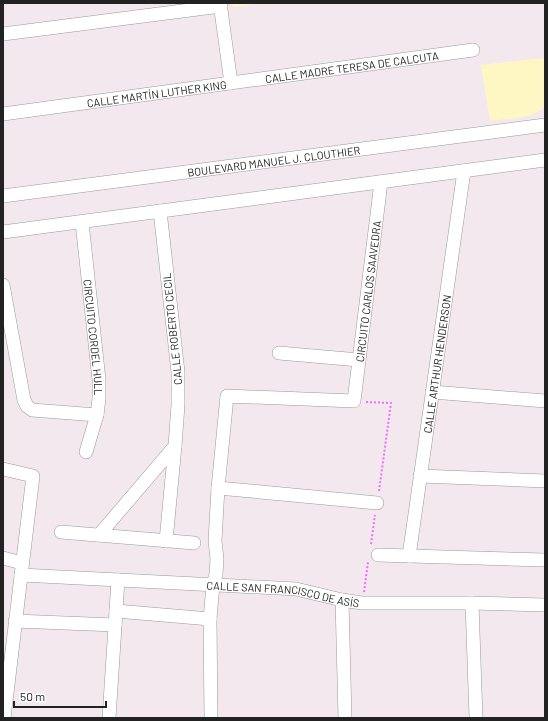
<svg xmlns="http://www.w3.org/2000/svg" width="548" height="721" font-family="Barlow,sans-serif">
<rect width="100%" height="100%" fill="#f3e8ee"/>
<g fill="#fff7c3">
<polygon points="232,3 266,3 233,7"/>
<path d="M545,58V106C532,120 508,118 490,121L481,65Z"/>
</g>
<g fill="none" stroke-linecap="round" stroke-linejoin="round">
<g stroke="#999" stroke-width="14">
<g id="minor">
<polyline points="220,3 231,83"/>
<polyline points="3,34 221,6"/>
<path id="s1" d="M3,114L473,50"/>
<path id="s2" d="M3,196L545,125"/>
<path id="s3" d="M82,222L99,380V398L97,415L86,452"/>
<polyline points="3,232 545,160"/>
<polyline points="3,285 24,400 27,406 32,410 97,415"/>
<polyline points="279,353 359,360"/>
<polyline points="432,392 545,401"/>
<polyline points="3,469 33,476 4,718"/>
<polyline points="420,476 545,481"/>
<polyline points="218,488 377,503"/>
<polyline points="61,532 194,543"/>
<polyline points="99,535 175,446 178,405 178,372 160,211"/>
<polyline points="166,541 175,446"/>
<polyline points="378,555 545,560"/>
<path id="s4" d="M409,556L464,171"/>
<polyline points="3,558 22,563"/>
<path id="s5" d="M21,575L296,589L342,600L362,603H472L545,605"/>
<polyline points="342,600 345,718"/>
<polyline points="472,603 476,718"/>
<polyline points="116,611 210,619"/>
<polyline points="15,621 115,625"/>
<polyline points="109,718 118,580"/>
<path id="s6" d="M211,718L210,619L213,585L216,574L217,559L215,541L218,488L227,396L354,401L381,182"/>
</g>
</g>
<g stroke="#ef6dff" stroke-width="2" stroke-dasharray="2 2" stroke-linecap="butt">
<polyline points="366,402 391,403 379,491"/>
<polyline points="371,544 375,515"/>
<polyline points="364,592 368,562"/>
</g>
<use href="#minor" stroke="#fff" stroke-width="13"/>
</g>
<g text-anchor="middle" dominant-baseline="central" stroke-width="3" stroke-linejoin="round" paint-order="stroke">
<g font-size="11" fill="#222" stroke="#fff">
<text stroke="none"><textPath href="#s1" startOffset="352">CALLE MADRE TERESA DE CALCUTA</textPath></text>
<text stroke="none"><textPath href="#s1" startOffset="155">CALLE MARTÍN LUTHER KING</textPath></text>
<text stroke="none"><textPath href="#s2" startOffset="273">BOULEVARD MANUEL J. CLOUTHIER</textPath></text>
<text stroke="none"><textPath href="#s6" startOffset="561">CIRCUITO CARLOS SAAVEDRA</textPath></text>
<text transform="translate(172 329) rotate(-96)">CALLE ROBERTO CECIL</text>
<text stroke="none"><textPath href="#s3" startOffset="116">CIRCUITO CORDEL HULL</textPath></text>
<text stroke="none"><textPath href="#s4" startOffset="194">CALLE ARTHUR HENDERSON</textPath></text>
<text stroke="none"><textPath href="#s5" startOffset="263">CALLE SAN FRANCISCO DE ASÍS</textPath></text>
</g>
</g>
<rect width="548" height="721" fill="none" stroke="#222222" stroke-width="8"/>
<path d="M14 701v6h92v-6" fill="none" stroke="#222222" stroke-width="2"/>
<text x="20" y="701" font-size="12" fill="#222222" stroke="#ffffff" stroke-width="3" paint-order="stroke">50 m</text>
</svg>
